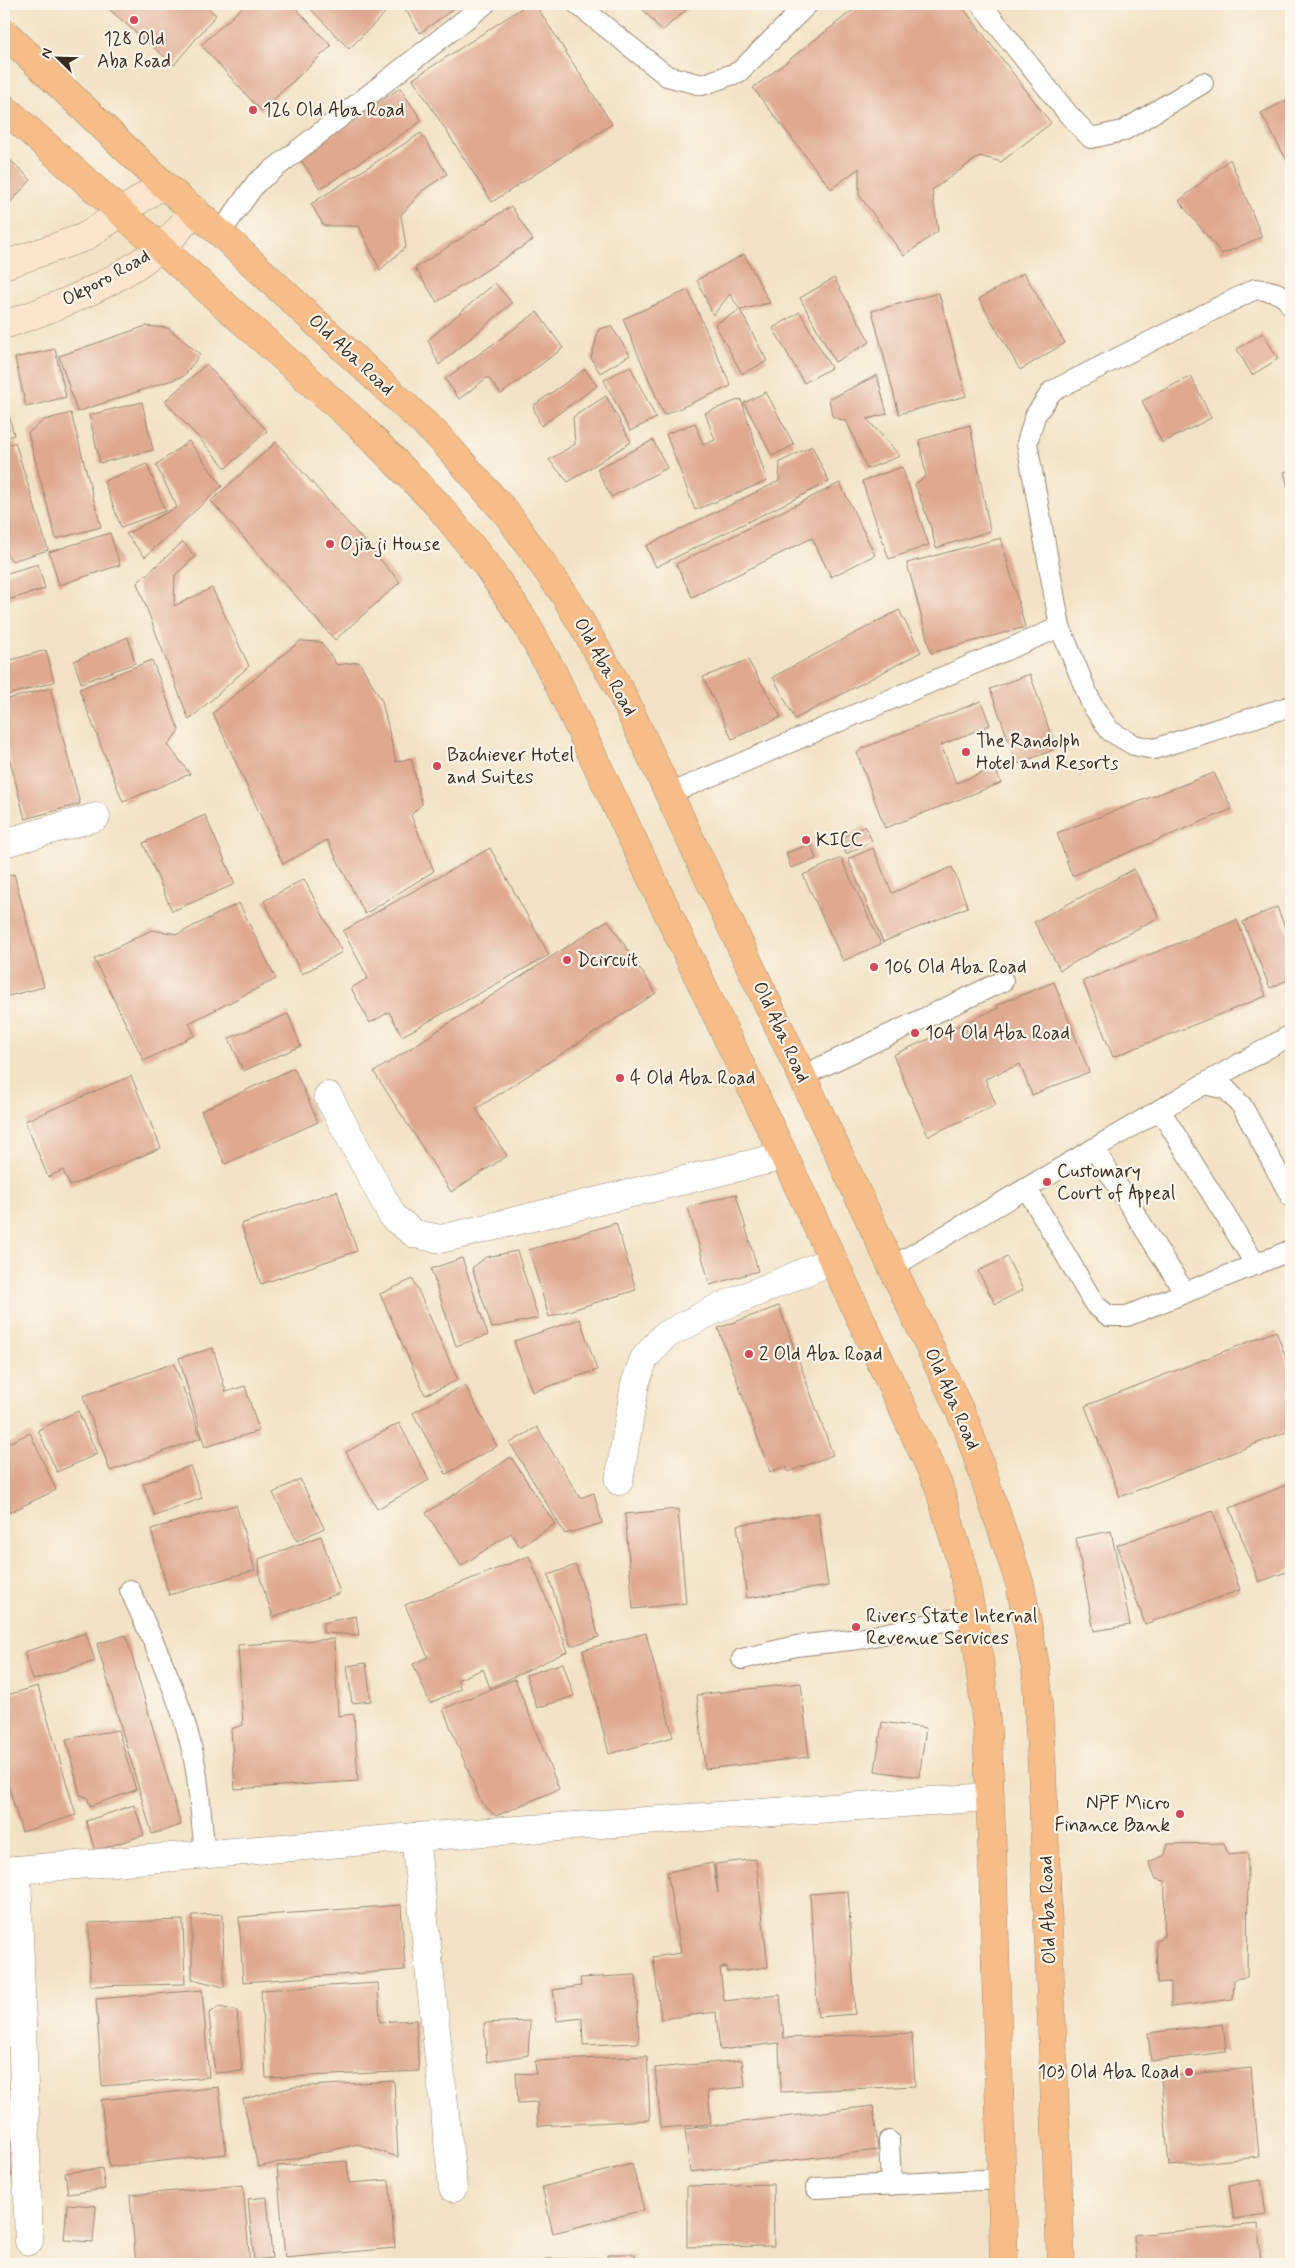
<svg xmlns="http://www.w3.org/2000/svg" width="1295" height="2268" font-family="Mynerve,sans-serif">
<rect width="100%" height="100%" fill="#fbf7ec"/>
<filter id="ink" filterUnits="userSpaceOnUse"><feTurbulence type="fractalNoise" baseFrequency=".02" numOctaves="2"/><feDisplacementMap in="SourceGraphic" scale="10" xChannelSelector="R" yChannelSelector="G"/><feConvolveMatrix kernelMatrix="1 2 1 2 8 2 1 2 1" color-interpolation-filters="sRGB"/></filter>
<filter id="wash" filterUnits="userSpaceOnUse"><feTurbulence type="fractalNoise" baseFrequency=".0096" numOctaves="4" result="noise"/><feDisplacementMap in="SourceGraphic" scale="20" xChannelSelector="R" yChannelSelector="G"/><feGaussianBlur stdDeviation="1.12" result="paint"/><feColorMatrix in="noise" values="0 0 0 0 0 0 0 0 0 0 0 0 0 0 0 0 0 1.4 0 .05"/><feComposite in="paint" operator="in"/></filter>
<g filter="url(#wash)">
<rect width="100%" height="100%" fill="#f2e2c5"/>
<g id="blocks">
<g fill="#dfa991">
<polygon points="103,4 207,4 206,6 216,15 174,65"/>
<polygon points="246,4 292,4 331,46 261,111 201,45"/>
<polygon points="306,4 394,4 349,49"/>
<polygon points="402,4 460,4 420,33"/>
<polygon points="528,4 535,4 612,124 492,202 413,79"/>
<polygon points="638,4 693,4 662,31"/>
<polygon points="861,4 960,4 1051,123 1001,162 980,156 932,190 938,231 904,256 859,195 859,168 831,189 753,88"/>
<polygon points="400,88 422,121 320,189 299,157"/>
<polygon points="1291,98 1291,168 1261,113"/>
<polygon points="421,133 447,174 422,191 401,215 406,247 380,270 359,226 324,226 311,204"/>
<polygon points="4,154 31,180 4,209"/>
<polygon points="1230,159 1262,237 1222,254 1179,201"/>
<polygon points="511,206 533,240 437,302 415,268"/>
<polygon points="744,254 770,303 740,310 767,361 742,374 715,324 740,310 730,294 713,315 697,280"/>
<polygon points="1024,273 1065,343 1020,370 979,299"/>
<polygon points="834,278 870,342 835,362 800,298"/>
<polygon points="495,283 512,303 439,365 428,340"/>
<polygon points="688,290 731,386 664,415 623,319"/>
<polygon points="939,293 966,396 899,414 872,311"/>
<polygon points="537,312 563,348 501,394 488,377 459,399 445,379"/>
<polygon points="800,312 831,368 804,383 773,328"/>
<polygon points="146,326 168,328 200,354 184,376 77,412 59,356"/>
<polygon points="611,326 630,355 600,373 591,358 599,329"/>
<polygon points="1263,333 1278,359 1252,375 1237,349"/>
<polygon points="55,349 66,397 26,407 15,358"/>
<polygon points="206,364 267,431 226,468 165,401"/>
<polygon points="630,366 656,418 630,431 604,380"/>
<polygon points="585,369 597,386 541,426 533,406"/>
<polygon points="877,375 887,414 867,419 900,456 867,469 847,422 832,416 829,398 836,396"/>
<polygon points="1191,376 1211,418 1162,443 1142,401"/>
<polygon points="766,392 794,445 772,456 744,403"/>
<polygon points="4,395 14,435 4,438"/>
<polygon points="606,396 631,442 568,482 549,460 575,444 573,417"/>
<polygon points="741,399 767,481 695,510 666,434 695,423 703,445 715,440 705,413"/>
<polygon points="142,402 153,450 100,463 89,415"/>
<polygon points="71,413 101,527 56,539 28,433 44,420"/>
<polygon points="970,425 990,531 936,548 931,528 915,484 926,476 919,440"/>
<polygon points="653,440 667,468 611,497 597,469"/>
<polygon points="189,441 222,486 145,557 126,534 177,507 156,465"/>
<polygon points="15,442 48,550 12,561 4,550 4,447"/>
<polygon points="276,442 400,582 335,640 211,501"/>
<polygon points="812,446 829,482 656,567 646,546 779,481 780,462"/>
<polygon points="147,464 165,511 121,527 104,481"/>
<polygon points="902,467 929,545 889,559 862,481"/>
<polygon points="1291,470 1291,499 1284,472"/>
<polygon points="840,483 875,555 831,577 812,538 692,597 676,564"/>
<polygon points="110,533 120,565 59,585 49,552"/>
<polygon points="1001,538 1025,627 931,653 907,563"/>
<polygon points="183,542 195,557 175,575 174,606 212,588 249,666 189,720 137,583"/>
<polygon points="38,564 45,589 4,601 4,574"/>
<polygon points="899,610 921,652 795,719 773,677"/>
<polygon points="128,637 135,663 81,683 74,661"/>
<polygon points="300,641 321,642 337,665 359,662 382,701 396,762 411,758 422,804 411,815 434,871 365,914 327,840 283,864 213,713"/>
<polygon points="46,650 54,682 4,696 4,662"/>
<polygon points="152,660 179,730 168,745 190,774 123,802 79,689"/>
<polygon points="748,660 781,717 732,739 703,677"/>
<polygon points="1030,674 1056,749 1017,764 990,689"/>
<polygon points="50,688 80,804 25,819 4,737 4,700"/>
<polygon points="981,701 990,725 941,745 956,783 995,768 1001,783 885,828 857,753 863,748"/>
<polygon points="1214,773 1232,809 1072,876 1057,833"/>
<polygon points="205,815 235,884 172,911 143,843"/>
<polygon points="865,826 872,841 846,854 839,839"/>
<polygon points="811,844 816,859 791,868 786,853"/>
<polygon points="490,848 549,955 402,1036 389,1012 370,1023 351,988 368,978 343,931"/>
<polygon points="873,848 892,893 952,867 968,907 883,942 848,859"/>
<polygon points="841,858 881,944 843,961 803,875"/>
<polygon points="1134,869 1159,917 1060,970 1034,922"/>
<polygon points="14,874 44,987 4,997 4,877"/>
<polygon points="304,879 342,952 302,974 264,901"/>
<polygon points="239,903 276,979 189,1023 195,1035 144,1061 94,959 151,930 178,934"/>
<polygon points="1277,907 1291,942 1291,978 1270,988 1243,922"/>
<polygon points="608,920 656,993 476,1109 507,1156 451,1192 374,1072"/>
<polygon points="1237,920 1266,996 1113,1057 1083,981"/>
<polygon points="1054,982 1089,1072 1032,1095 1020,1064 985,1079 996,1105 928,1136 893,1055 998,1008 997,1005"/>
<polygon points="288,1014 301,1046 243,1071 229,1038"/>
<polygon points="294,1068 318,1122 225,1164 201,1111"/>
<polygon points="131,1076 161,1148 70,1186 63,1170 48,1177 25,1121"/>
<polygon points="337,1191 357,1251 261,1284 241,1224"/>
<polygon points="736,1194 758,1271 710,1285 688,1207"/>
<polygon points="616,1223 636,1290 549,1317 529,1250"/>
<polygon points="517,1251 538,1318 492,1328 472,1268 486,1257"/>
<polygon points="1007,1257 1023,1290 995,1304 978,1271"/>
<polygon points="462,1258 488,1335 456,1346 431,1269"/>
<polygon points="413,1279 458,1380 425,1395 380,1294"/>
<polygon points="779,1306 833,1455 788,1472 786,1466 770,1472 718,1328"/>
<polygon points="580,1319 597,1370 532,1392 514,1341"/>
<polygon points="1276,1331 1291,1371 1291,1430 1120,1497 1085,1406"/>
<polygon points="213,1348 226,1392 245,1386 259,1431 205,1447 179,1358"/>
<polygon points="174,1363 201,1438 110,1471 83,1396"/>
<polygon points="465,1385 497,1446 446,1474 413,1413"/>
<polygon points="78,1411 97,1454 57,1472 38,1430"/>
<polygon points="399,1423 429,1480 377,1509 346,1452"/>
<polygon points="537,1427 580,1498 594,1493 602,1523 565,1534 510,1443"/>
<polygon points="30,1433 56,1490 4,1515 4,1445"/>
<polygon points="511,1457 555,1524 520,1547 511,1533 461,1566 426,1513"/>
<polygon points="190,1466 202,1498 155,1516 143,1484"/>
<polygon points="300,1479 324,1528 297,1541 273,1493"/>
<polygon points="1291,1483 1291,1570 1259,1582 1230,1508"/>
<polygon points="236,1505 255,1570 169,1595 151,1529"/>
<polygon points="678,1509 686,1603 633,1609 625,1514"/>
<polygon points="1213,1511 1240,1590 1145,1624 1117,1545"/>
<polygon points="818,1513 828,1586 747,1598 737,1525"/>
<polygon points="1111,1531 1130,1625 1094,1631 1076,1538"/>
<polygon points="321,1536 340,1593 273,1617 260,1578 259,1559"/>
<polygon points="529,1556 568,1651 490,1688 483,1669 457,1680 461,1689 430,1703 413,1664 428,1657 405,1605"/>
<polygon points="576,1565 599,1637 571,1646 548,1575"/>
<polygon points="356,1616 359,1635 323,1633 323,1623"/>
<polygon points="86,1633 95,1661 33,1680 24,1652"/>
<polygon points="646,1633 673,1737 609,1754 583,1650"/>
<polygon points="126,1635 181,1825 152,1834 97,1644"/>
<polygon points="334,1639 338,1716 354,1714 358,1781 235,1789 231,1729 243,1725 238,1645"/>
<polygon points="366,1663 371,1701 352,1703 347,1666"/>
<polygon points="563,1663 574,1696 537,1708 526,1675"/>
<polygon points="515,1679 559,1789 496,1816 481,1802 443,1709"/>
<polygon points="801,1683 809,1757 705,1769 697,1695"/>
<polygon points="38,1686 76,1815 22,1832 4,1770 4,1696"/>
<polygon points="882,1722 926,1728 919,1777 875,1771"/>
<polygon points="118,1730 136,1790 90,1806 87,1797 80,1795 66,1739"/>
<polygon points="134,1805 144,1835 95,1851 86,1821"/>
<polygon points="1224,1843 1228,1855 1248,1853 1247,1977 1234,1979 1233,1999 1171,2007 1171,1982 1157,1983 1156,1940 1164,1936 1165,1881 1156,1879 1149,1862 1165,1855 1168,1844"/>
<polygon points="756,1859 768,1967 727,1972 727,1967 720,1968 724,2001 780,1995 784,2038 912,2033 915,2086 781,2092 779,2043 720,2050 716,2012 661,2019 653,1957 681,1953 667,1872 713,1863 718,1893 715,1864"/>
<polygon points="848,1891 855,2014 818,2017 810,1894"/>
<polygon points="401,1905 405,1970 243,1982 239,1917"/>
<polygon points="223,1914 224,1987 192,1979 192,1915"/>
<polygon points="183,1920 185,1984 90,1986 89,1923"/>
<polygon points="636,1975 639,2043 583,2045 582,2018 557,2021 553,1990 581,1986 580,1978"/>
<polygon points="378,1983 380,2022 416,2020 419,2071 266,2078 261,1990"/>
<polygon points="202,1990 209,2077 102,2086 96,1999"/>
<polygon points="219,2007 237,2011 242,2071 215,2073 209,2013"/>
<polygon points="530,2021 528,2055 487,2062 484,2023"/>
<polygon points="1223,2024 1226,2052 1151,2061 1148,2033"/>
<polygon points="647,2056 650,2120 538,2126 537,2102 518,2103 516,2073 536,2074 535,2061"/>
<polygon points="742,2060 745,2087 708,2091 711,2124 661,2128 655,2068"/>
<polygon points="1251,2068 1259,2157 1169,2166 1161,2077"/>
<polygon points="394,2081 398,2157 358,2144 258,2167 243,2099 294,2087"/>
<polygon points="219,2087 226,2154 109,2167 101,2100"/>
<polygon points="4,2099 16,2174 4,2176"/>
<polygon points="873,2106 878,2150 690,2172 685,2129"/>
<polygon points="347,2161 349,2183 389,2180 395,2248 285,2258 277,2166"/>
<polygon points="632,2164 644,2210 553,2233 542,2187"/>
<polygon points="102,2168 105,2189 68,2194 65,2173"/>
<polygon points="1261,2180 1266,2214 1234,2219 1229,2185"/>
<polygon points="773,2184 774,2246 687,2247 687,2186"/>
<polygon points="243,2185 250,2264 136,2264 130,2195"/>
<polygon points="267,2197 272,2258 254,2260 248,2199"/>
<polygon points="67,2204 96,2206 93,2242 64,2240"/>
<polygon points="1258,2224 1261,2264 1137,2264 1134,2235"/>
<polygon points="607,2254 635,2254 634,2264 545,2264 545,2259 607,2259"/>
<polygon points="816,2261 816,2264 784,2264 784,2263"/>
</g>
</g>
</g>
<g filter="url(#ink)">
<use href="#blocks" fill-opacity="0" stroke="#968672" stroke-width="1"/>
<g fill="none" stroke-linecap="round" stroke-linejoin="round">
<g stroke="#968672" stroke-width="22">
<g id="service">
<polyline points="577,4 667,76 702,85 739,72 808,4"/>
<polyline points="981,4 1068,114 1091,138 1123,131 1203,83"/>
<polyline points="220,233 256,183 485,4"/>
<path d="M1291,306C1285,292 1268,290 1255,289L1052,391L1035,416L1027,443L1060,627L1092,705L1110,731L1134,745L1154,749L1291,706"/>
<polyline points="669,794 1060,627"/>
<polyline points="802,1076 1003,981"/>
<polyline points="1204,1084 1291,1035"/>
<polyline points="1160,1110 1256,1265"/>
<polyline points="1095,1150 1185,1293"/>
<polyline points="1027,1189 1095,1305 1109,1316 1127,1316 1289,1251 1291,1249"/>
<polyline points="892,1267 1204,1084 1226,1089 1242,1106 1291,1197"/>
<path d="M130,1590C156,1648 186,1707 196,1770C200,1798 202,1826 205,1854"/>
<polyline points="742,1659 796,1646 859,1639 973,1615"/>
<polyline points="889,2141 891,2185"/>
<polyline points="816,2188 1002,2179"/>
</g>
</g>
<g stroke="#968672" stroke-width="29">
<g id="minor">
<polyline points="4,843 96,817"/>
<polyline points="328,1096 393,1217 415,1234 441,1239 784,1156"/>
<polyline points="619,1481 635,1384 644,1359 664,1336 714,1310 833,1260"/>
<polyline points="415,1837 453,2188"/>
<polyline points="17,1870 29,2241"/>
<polyline points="4,1871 415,1837 989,1797"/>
</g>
</g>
<g stroke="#968672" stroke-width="29">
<g id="secondary">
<polyline points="4,265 85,237 163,184"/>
<path d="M4,325C58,307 116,284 161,247C174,237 184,222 195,210"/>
</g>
</g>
<g stroke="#968672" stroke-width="29">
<g id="primary">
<polyline points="4,32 163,184 220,233 440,438 508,515 566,597 619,688 967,1426 1020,1584 1036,1670 1042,1769 1061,2264"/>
<polyline points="4,108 359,425 438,505 487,566 525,622 554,675 784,1156 938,1484 962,1566 977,1641 987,1728 993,1871 1004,2264"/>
</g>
</g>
<use href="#service" stroke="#fff" stroke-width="20"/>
<use href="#minor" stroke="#fff" stroke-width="28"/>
<use href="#secondary" stroke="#fce5cf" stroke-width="28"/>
<use href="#primary" stroke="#f7bd88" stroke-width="28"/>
</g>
</g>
<g fill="#d1495b" stroke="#fbf7ec" stroke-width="2">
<circle cx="134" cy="20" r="5"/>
<circle cx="253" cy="110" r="5"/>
<circle cx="330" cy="544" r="5"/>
<circle cx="966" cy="752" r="5"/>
<circle cx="437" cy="766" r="5"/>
<circle cx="806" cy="840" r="5"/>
<circle cx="567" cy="960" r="5"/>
<circle cx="874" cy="967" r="5"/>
<circle cx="915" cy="1033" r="5"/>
<circle cx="620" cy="1078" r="5"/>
<circle cx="1047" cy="1182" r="5"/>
<circle cx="749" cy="1354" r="5"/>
<circle cx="856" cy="1627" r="5"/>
<circle cx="1180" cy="1814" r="5"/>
<circle cx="1189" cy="2072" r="5"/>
</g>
<g text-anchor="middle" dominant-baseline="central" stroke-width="4.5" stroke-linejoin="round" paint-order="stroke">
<g font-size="19" fill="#3b2a1e" stroke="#fbf7ec" text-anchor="start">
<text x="134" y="39" text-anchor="middle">128 Old<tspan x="134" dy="22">Aba Road</tspan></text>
<text x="263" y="110">126 Old Aba Road</text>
<text x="340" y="544">Ojiaji House</text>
<text x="976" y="741">The Randolph<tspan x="976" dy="22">Hotel and Resorts</tspan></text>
<text x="447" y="755">Bachiever Hotel<tspan x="447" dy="22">and Suites</tspan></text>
<text x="816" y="840">KICC</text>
<text x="577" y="960">Dcircuit</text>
<text x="884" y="967">106 Old Aba Road</text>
<text x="925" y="1033">104 Old Aba Road</text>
<text x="630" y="1078">4 Old Aba Road</text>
<text x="1057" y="1171">Customary<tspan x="1057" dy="22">Court of Appeal</tspan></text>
<text x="759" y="1354">2 Old Aba Road</text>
<text x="866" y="1616">Rivers State Internal<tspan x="866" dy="22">Revenue Services</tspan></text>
<text x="1170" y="1803" text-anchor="end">NPF Micro<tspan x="1170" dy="22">Finance Bank</tspan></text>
<text x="1179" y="2072" text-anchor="end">103 Old Aba Road</text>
</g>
<g font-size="19" fill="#3b2a1e" stroke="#fbf7ec">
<text transform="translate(106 278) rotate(-29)">Okporo Road</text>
<text transform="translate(351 355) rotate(43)">Old Aba Road</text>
<text transform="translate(605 667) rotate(61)">Old Aba Road</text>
<text transform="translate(781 1032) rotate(65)">Old Aba Road</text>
<text transform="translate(952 1399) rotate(66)">Old Aba Road</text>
<text transform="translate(1048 1910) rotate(-92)">Old Aba Road</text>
</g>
</g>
<rect width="1295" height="2268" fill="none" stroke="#fbf7ec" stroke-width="20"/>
<g transform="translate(58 58) rotate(293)" stroke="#fbf7ec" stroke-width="4" paint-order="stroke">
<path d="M0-4L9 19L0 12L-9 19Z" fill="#3b2a1e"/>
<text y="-8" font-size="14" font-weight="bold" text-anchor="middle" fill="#3b2a1e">N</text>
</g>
</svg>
